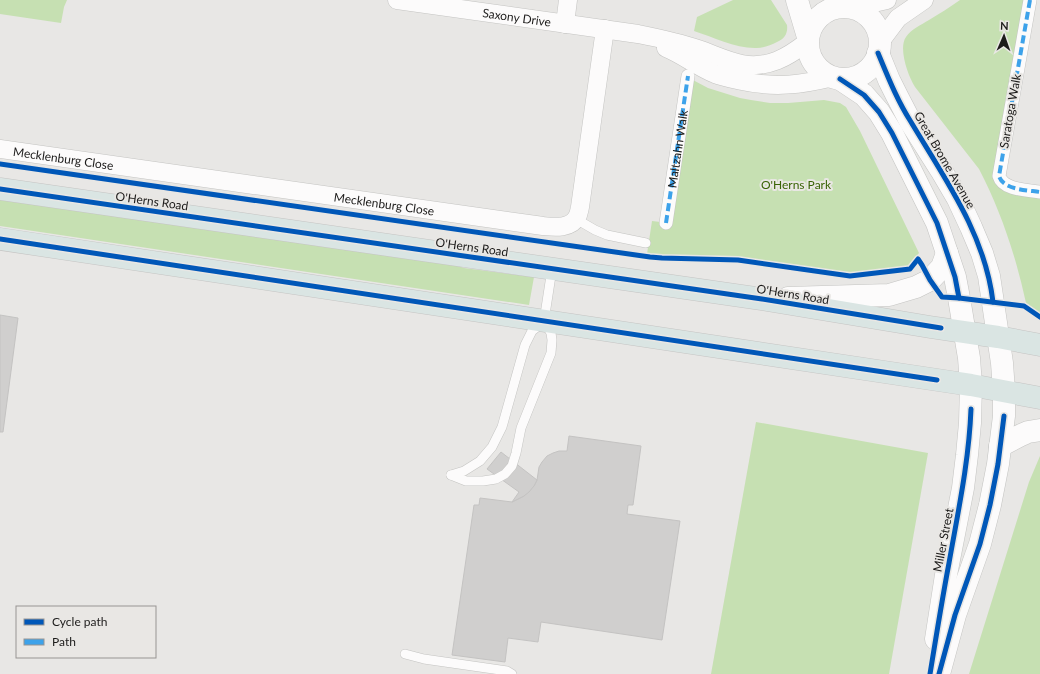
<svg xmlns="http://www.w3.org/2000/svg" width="1040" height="674" font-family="Lato,sans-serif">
<rect width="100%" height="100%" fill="#e8e7e5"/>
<g fill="#c6e0b2">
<polygon points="0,0 67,0 64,7 61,23 0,14"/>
<path d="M733,0H771L787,25C788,33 785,39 777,42C771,45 764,48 757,48C737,49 713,37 694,31L697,17Z"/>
<path d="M960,0H1027L996,175L1040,194V313L1026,303C1016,257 1001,211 979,169L915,87C908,76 898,48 906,37C911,29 921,25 929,20C939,14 950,7 960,0Z"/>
<polygon points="691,79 708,88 740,98 751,100 770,103 788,103 824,100 840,103 846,107 860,131 919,253 908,266 850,273 738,258 660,256 647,254 652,221 669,223"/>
<polygon points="0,193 423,254 464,268 534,277 529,305 0,226"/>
<polygon points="756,422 928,453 889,674 711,674"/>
<polygon points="1040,456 1040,674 969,674 1029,482"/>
</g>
<g fill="#d0cfce" stroke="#c4c3c2">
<polygon points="0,315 18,318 3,432 0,432"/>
<polygon points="569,436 641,446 633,505 628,505 627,514 680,521 662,640 541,622 538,642 508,638 505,662 452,655 474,505 479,505 480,498 512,502 524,496 534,486 537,480 539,467 542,462 547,456 553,453 559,451 567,451"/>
<polygon points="501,452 537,480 534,486 529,492 524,496 512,502 519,492 487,469"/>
</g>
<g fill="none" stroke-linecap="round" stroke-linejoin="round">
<g stroke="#c4c4c2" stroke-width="10">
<g id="service">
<polyline points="576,219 595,230 607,235 646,243"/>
<polyline points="451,475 466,481 483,481 496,479 505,474 512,466 516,453 521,428 551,353 552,340 551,333 544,321 552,269"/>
<polyline points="451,475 464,471 480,461 492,447 502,427 525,345 532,331 542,323"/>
<polyline points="405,654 424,659 507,671 512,674"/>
</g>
</g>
<g stroke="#c4c4c2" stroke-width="14">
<g id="pedestrian">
<path d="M1030,0L999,176C1003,190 1027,190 1040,192"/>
<polyline points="666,223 688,76"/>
</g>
</g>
<g stroke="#c4c4c2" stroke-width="19">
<g id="minor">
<path id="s1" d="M397,0L638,34C658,38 678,42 698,49C713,54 727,61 742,64C768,69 788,57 807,42"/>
<polyline points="852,8 887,0"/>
<polyline points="565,24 568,0"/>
<polyline points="880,42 898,18 924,0"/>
<path d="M666,48C683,55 698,67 715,74C723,77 733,79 742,81C774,88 801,85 833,77"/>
<path id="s2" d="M0,149L543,226C554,227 571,229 577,217C579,214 579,211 580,207L605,29"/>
</g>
</g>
<g stroke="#c4c4c2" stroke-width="23">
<g id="tertiary">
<polyline points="797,0 808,37"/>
<circle cx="844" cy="43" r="36"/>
<polyline points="878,53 889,80 897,96 910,121 941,170 958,199 971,227 982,253 989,276 1002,363 1004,391 1004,416 998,464 990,505 980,544 955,615 939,674"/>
<polyline points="840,79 864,95 879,112 892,133 937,223 955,277 959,298 969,358 971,385 970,423 967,455 963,488 946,575 936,639"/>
<polyline points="788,298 889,295 916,287 930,280 942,267 947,253"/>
<polyline points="1000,446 1019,436 1028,432 1040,430"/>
</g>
</g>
<g stroke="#c5c4c3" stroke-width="23">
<g id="primary">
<polyline points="0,189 762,299 930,327 998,337 1040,345"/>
<polyline points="0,239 971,385 1040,398"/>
</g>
</g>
<use href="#service" stroke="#fcfbfb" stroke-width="9"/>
<use href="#pedestrian" stroke="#fcfbfb" stroke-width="13"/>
<use href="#minor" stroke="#fcfbfb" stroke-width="18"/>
<use href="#tertiary" stroke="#fcfbfb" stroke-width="22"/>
<use href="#primary" stroke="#dae5e3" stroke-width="22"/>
<g stroke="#3da2ea" stroke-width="4" stroke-dasharray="8 4" stroke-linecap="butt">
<path d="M1030,0L999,176C1003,190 1027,190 1040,192"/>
<path id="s3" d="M666,223L688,76"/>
</g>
<g stroke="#e9e7e4" stroke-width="8">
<g id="cycleway">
<path d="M878,53C888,77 897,100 911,122C945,179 985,234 993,302"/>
<polyline points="840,79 864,95 879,112 892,133 937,223 955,277 959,298"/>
<polyline points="0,164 650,257 662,258 738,260 850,276 910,269 918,259 922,265 930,280 942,297 959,298 1024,306 1040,317"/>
<polyline points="0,189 762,299 941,328"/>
<polyline points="0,239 937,380"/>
<path d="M930,674C936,637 942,600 949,563C958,512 969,461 971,409"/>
<polyline points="939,674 955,615 980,544 990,505 998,464 1004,416"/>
</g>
</g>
<use href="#cycleway" stroke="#0057b8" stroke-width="5"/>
</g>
<g text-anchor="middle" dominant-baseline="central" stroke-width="4" stroke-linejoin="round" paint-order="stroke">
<g font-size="12" fill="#1c1b1a" stroke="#e9e7e4">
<text stroke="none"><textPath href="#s1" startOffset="121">Saxony Drive</textPath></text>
<text transform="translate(1010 111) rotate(-80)">Saratoga Walk</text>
<text stroke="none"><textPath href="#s3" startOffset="75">Maltzahn Walk</textPath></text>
<text stroke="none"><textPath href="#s2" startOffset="64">Mecklenburg Close</textPath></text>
<text transform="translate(945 160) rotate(60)">Great Brome Avenue</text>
<text transform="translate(152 201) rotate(8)">O'Herns Road</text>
<text stroke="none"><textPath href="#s2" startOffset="388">Mecklenburg Close</textPath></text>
<text transform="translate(472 247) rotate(8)">O'Herns Road</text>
<text transform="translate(793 294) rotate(9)">O'Herns Road</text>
<text transform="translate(943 540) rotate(-79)">Miller Street</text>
</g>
<g font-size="12" fill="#396406" stroke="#e9e7e4">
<text x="796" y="184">O'Herns Park</text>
</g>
</g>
<rect x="16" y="606" width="140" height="52" fill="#e9e7e4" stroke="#979593"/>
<rect x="24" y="619" width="20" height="6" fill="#0057b8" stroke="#979593"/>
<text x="52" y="626" font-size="12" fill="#1c1b1a">Cycle path</text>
<rect x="24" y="639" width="20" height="6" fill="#3da2ea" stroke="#979593"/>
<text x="52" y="646" font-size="12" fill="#1c1b1a">Path</text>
<g transform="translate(1004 36) rotate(2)" stroke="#e9e7e4" stroke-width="3" paint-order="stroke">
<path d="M0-3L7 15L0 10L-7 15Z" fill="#1c1b1a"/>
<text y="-6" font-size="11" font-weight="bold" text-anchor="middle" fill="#1c1b1a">N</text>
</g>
</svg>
